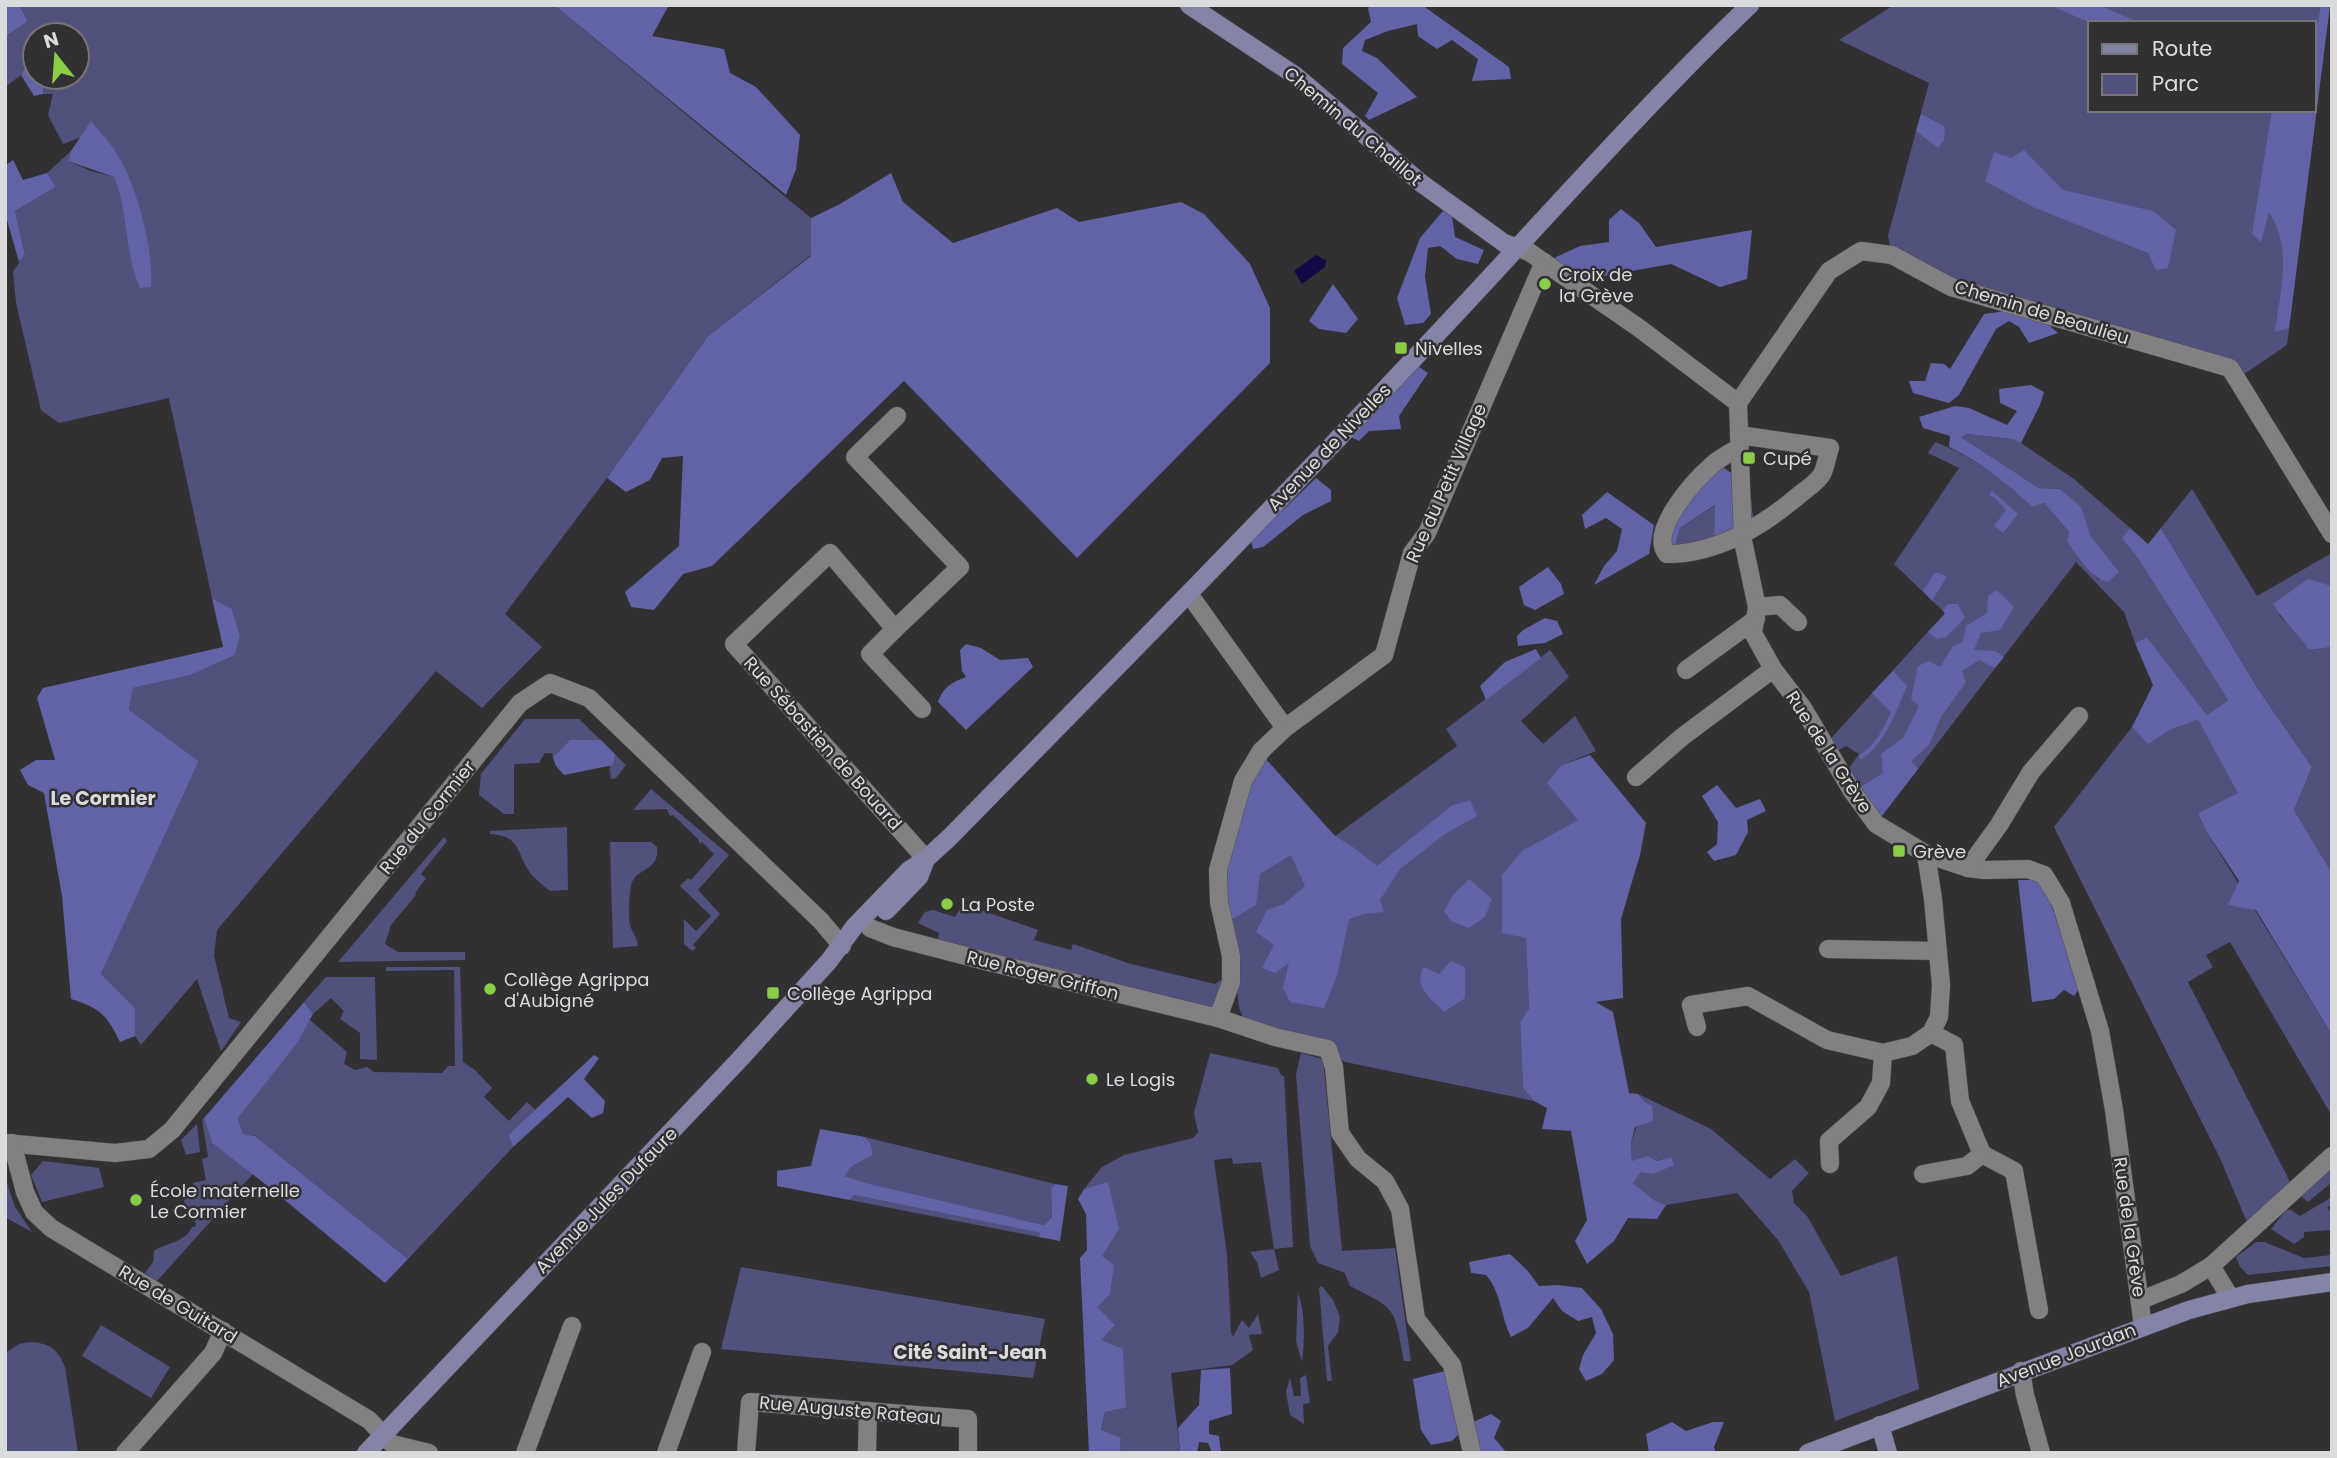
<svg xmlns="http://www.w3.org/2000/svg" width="2337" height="1458" font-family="Poppins,sans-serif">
<rect width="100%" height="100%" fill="#313134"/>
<g fill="#50517c" fill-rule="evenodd">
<polygon points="19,5 554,5 811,218 811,255 708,336 607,478 505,614 542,647 482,708 436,671 217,930 214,956 229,1018 241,1022 221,1051 197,979 141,1045 135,1036 135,1008 101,974 199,761 129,710 133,688 191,675 235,655 240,636 232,609 212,598 169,398 59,423 41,410 16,303 13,272 25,253 15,211 56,187 47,173 71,151 68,161 91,171 114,177 121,192 138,202 91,122 81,137 63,144 48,115 53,94 43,94 43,77 61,79 77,77 77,35 35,35 35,58 31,57 21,75 5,87 5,37 28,21"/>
<path d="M1894,5H2330L2287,345L2237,379L1951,287L1892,255L1888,236L1929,83L1839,40ZM2090,23H2314V110H2090Z"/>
<path d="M1967,434L2012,439L2021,443L2074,479L2130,528L2123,538L2137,557L2228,700L2207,715L2147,637L2135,643L2124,612L2076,562L1876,824L1847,771L1859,754L1846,746L1830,755L1825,745L1945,613L1894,564L1959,468L1928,453L1935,442C1976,458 2000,477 2032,507L2044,503L2069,532L2067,541L2099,580L2091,537L2080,507L2060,489L2039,488L1961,437Z"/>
<polygon points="2192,489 2257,596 2332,553 2332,586 2308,580 2279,615 2297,634 2309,650 2332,647 2332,873 2294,810 2312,767 2258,689 2161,528"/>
<polygon points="1716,505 1714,543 1674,550 1680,528"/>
<polygon points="1550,650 1569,677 1521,721 1543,744 1575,716 1596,751 1562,765 1579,820 1523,850 1529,1010 1520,1022 1523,1088 1534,1101 1345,1062 1243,1018 1239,1007 1226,894 1264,757 1335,836 1457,746 1446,729"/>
<polygon points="525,719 579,719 626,765 616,778 611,779 609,759 553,758 552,753 545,753 539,763 514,764 514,814 504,814 479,795 481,774"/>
<polygon points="2198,720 2239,793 2198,813 2206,831 2332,1035 2332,1116 2230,942 2206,955 2213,967 2188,982 2291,1184 2247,1222 2219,1156 2054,827 2132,727 2148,743 2170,730"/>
<polygon points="651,789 729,855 698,890 720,914 693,945 696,948 692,951 684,944 684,919 696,931 711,916 680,886 688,878 691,880 714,854 702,842 700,844 698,839 673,815 670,816 667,809 633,810"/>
<path d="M567,827L568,890L550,891C543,885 534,879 529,871C516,852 521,836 490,834V831Z"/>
<polygon points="444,837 447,841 421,874 426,878 415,893 416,895 391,925 385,944 398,952 465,952 465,960 338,962"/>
<path d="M610,842H651L657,847C660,873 634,867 631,886C629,896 628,915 630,926C633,933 637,938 638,946L613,948Z"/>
<path d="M963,904L1038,930L1034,940L1071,950L1073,944L1131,964L1215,984L1224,978L1218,1007L1208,1012C1130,993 1050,977 974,950C963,946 945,945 938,941L939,933L918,923L925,912L933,910L955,917Z"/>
<polygon points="386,967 460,967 463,1062 475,1070 492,1088 484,1097 509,1121 527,1102 535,1110 508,1135 513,1147 408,1259 255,1136 243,1134 238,1117 310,1020 347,1052 344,1064 355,1070 367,1067 374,1072 442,1073 448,1066 455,1066 454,970 389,971 386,971"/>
<polygon points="326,977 375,977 377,1060 360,1059 360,1033 340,1019 344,1011 331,998 313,1014 304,1002"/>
<polygon points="1210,1053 1278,1068 1281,1075 1284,1076 1293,1247 1274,1249 1279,1270 1261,1278 1257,1262 1250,1252 1274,1249 1261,1162 1233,1164 1232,1158 1214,1160 1227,1255 1231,1332 1233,1337 1242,1320 1249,1328 1258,1314 1262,1334 1249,1335 1253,1350 1232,1365 1171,1373 1180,1453 1120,1453 1121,1438 1101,1431 1105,1412 1126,1408 1101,1340 1096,1306 1108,1183 1084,1189 1102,1167 1124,1155 1193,1138 1198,1132 1194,1113"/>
<path d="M1301,1053L1323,1059L1342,1251L1395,1248L1411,1361H1404C1394,1309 1399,1310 1350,1286L1345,1273L1318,1263L1310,1246L1296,1075Z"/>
<polygon points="1638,1094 1711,1129 1770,1179 1795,1159 1809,1173 1792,1191 1794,1203 1807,1216 1841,1276 1897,1256 1919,1389 1835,1421 1809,1292 1778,1240 1737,1193 1666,1205 1654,1200 1633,1183 1641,1172 1671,1157 1655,1161 1632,1161 1631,1142 1645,1102"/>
<path d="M204,1118L212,1143L253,1174L157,1281L145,1273L153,1262L154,1251C167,1242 185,1243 192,1227L196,1226L192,1207L186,1208L182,1192L194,1189L193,1183L206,1180L202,1159L208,1157L202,1119Z"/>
<polygon points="197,1124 200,1152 186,1155 181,1140"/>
<polygon points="865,1137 1055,1184 1051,1188 1052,1217 1044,1225 869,1184 845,1176 851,1167 873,1155 871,1144"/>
<polygon points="43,1161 99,1168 104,1187 42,1202 31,1175"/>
<polygon points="2332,1167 2332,1182 2308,1202 2301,1196"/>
<polygon points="5,1177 15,1207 32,1232 5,1217"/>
<polygon points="854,1195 1040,1233 1039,1237 850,1200"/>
<polygon points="2332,1197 2332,1204 2327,1208 2332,1213 2332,1230 2304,1232 2304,1237 2294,1244 2271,1229 2286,1210 2291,1210 2300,1216"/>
<polygon points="2256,1242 2264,1242 2304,1258 2332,1255 2332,1266 2248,1275 2240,1267 2236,1257"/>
<polygon points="741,1267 1045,1319 1033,1378 721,1349"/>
<polygon points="1322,1286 1333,1300 1340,1317 1338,1332 1328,1346 1332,1381 1327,1381 1319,1288"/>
<path d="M1298,1292C1305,1314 1305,1338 1302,1362L1296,1341Z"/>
<polygon points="101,1325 170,1367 151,1398 82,1356"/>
<path d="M29,1342C49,1343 57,1348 65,1367L78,1453H5V1353L19,1344Z"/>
<polygon points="1306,1375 1310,1403 1303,1404 1304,1424 1290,1415 1286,1392 1290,1378 1294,1396 1301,1396 1300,1378"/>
</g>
<g fill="#6262a6">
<polygon points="5,5 19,5 28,21 5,37"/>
<polygon points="554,5 669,5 652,36 724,49 730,73 756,87 800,135 796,169 786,195"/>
<polygon points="1371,5 1422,5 1509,67 1511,79 1472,81 1478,59 1452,40 1437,49 1418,36 1417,24 1388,31 1365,40 1362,51 1377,58 1417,97 1369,120 1365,116 1378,93 1342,64 1343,48 1371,22 1368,8"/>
<polygon points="2049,5 2099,5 2140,23 2091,23"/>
<path d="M2321,5H2330L2289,328L2275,332C2280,291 2293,249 2269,212L2261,242L2252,234L2272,110H2314V43Z"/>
<polygon points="31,57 35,58 35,77 43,77 43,94 34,96 21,75"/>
<polygon points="1921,114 1945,127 1944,140 1938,148 1916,131"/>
<path d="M91,121C100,132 111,143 118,156C137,186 154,251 151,287L140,288C124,253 129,212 114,177L68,161L71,151Z"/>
<polygon points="2024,150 2063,190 2153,211 2176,230 2168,268 2156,270 2148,253 2033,207 1985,181 1994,152 2011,158"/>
<polygon points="13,160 23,180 47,173 56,187 15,211 25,254 19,262 5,213 5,166"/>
<polygon points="891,173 903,202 953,243 1057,208 1079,222 1181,202 1204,214 1250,264 1270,308 1270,363 1077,558 904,381 712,566 683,574 654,610 631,607 625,592 679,546 683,456 662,458 650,480 626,492 607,478 708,336 811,256 811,218 840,204"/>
<polygon points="1621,209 1639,223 1656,247 1752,230 1747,279 1720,287 1671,264 1581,280 1554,258 1580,246 1609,242 1609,220"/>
<polygon points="1443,211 1452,216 1455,237 1484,250 1478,264 1457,259 1440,246 1428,248 1425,277 1431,314 1423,323 1405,325 1397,298 1420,238"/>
<polygon points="1333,284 1358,319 1346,333 1319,329 1309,321"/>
<polygon points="2006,311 2038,316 2058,333 2029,343 2019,327 2009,321 1996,329 1959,395 1949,403 1913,393 1909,381 1925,381 1931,363 1944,364 1950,369 1984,314"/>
<polygon points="1418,366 1428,373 1399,416 1401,429 1369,431 1359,441 1349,436"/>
<path d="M2031,385L2044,392L2040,405L2021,443L2012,439L1967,434L1961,437L2039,488L2060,489L2081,507L2091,537L2119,572L2108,582C2090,578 2077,555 2067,541L2069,532L2044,503L2032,507C2006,483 1981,462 1949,447L1950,436L1923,428L1919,417L1955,406L1969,408L2007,425L2017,411L2000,403L1999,389Z"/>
<polygon points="1716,462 1750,487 1753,520 1714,546 1715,505 1680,528 1674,550 1670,547 1678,505"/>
<polygon points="1316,478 1331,490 1331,501 1303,515 1263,547 1253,549 1251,541"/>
<polygon points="1992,491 2018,514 2003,533 1994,526 2006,510 1995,498 1989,495"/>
<polygon points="1607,492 1654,525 1649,554 1594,585 1604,566 1617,551 1622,529 1606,518 1585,529 1582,515"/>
<polygon points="2130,528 2148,544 2161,528 2258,689 2312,767 2294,810 2332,873 2332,1035 2256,910 2228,905 2239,881 2206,831 2198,813 2238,793 2198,720 2170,730 2148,744 2132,727 2153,685 2135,643 2147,637 2207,715 2228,700 2137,557 2122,538"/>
<polygon points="1548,567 1561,584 1564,594 1535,610 1524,605 1519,587"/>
<polygon points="1935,572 1947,576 1932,601 1923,591"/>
<path d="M2308,579L2332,586V647L2309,650C2298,634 2283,621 2273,604Z"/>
<polygon points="1997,590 2014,607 2000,630 1981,633 1974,650 1995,651 2004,657 1995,668 1979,660 1962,671 1966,682 1941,717 1929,745 1911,761 1918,769 1880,818 1856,790 1883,773 1881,754 1903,738 1919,706 1911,699 1918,666 1929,661 1940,667 1953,646 1963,642 1966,626 1987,613 1988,596"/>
<path d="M212,598L232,609L240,636L235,655L191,675L133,688L129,710L199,761L101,974L135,1008V1036L120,1042C107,1015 100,1008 71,999L62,896L44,793L28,785L20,770L36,760H55L37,698L43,688L223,647Z"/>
<polygon points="1948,604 1958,604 1965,618 1946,637 1937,639 1928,632 1945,614 1943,610"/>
<polygon points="1545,618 1557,621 1563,634 1545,643 1518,646 1517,636 1523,630"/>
<path d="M966,644L981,648L1000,660L1028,658L1033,667L966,730L938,702C943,687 952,682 966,677L962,671L960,650Z"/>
<polygon points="1536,649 1541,658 1486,700 1480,686 1505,662"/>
<path d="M1893,671L1907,686C1895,714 1886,742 1861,760L1859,755C1876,745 1883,729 1891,712L1872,693Z"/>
<polygon points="570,740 601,740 615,754 613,765 564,775 556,766 553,758"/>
<polygon points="1590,755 1646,823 1640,855 1621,919 1623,998 1596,1002 1613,1012 1629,1093 1638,1094 1645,1102 1652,1106 1653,1121 1635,1127 1631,1142 1632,1161 1648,1156 1656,1161 1671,1157 1674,1165 1653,1174 1641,1172 1633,1183 1654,1200 1666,1205 1657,1219 1628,1218 1614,1241 1587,1264 1575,1241 1587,1220 1571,1131 1542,1129 1547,1108 1534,1101 1523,1088 1520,1022 1529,1009 1526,938 1502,933 1502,875 1523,850 1578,820 1547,783 1562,765"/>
<path d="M1264,757L1335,836L1353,847L1377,866L1451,806L1470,800L1477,816L1445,834L1400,869L1380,900L1384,912L1364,914L1349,919L1337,976L1324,1008L1290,1002L1283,988L1289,963L1275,973L1262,968L1274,945L1256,932L1267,910L1284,904L1305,886L1291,855L1260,874L1256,905L1229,921C1226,899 1222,872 1227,849C1234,817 1248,787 1264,757Z"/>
<polygon points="1717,785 1736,808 1760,799 1766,811 1747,820 1748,832 1736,855 1714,861 1707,852 1717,844 1718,822 1702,796"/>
<polygon points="1469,879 1492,899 1485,917 1469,928 1451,921 1444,911 1453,895"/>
<polygon points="2018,880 2035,880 2047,891 2079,989 2074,996 2064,990 2054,999 2032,1002"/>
<path d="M1451,961L1465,967V998L1444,1012C1432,999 1412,986 1424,967L1439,974Z"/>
<polygon points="304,1002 313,1014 297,1043 238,1118 243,1134 255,1136 408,1259 385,1283 269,1187 212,1143 204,1118"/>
<polygon points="594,1055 599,1058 584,1079 605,1101 603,1113 592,1118 568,1097 513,1147 508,1135"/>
<polygon points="820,1129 865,1137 871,1144 873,1155 851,1167 845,1176 870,1184 1044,1225 1052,1217 1051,1188 1055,1184 1068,1186 1060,1241 1039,1237 1040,1233 854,1195 850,1200 777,1186 777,1171 811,1166"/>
<polygon points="1108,1182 1119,1229 1102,1256 1114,1265 1110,1294 1097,1307 1115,1325 1101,1340 1123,1349 1126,1408 1105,1412 1101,1430 1121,1438 1120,1453 1089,1453 1080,1258 1087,1250 1086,1214 1078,1199 1084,1189"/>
<path d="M1510,1254L1527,1270L1539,1286L1558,1285L1582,1288L1601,1309L1613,1334L1614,1360L1602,1374L1586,1381L1579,1369L1583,1355L1596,1333L1592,1317L1578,1321L1562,1311L1553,1298L1528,1328L1511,1337C1501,1317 1501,1292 1486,1275L1471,1273L1469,1262Z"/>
<polygon points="1230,1368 1232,1414 1209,1421 1209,1434 1219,1436 1221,1453 1212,1453 1208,1443 1199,1442 1197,1453 1180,1453 1178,1428 1199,1405 1201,1370"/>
<polygon points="1445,1371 1461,1432 1452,1441 1431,1445 1421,1430 1413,1379"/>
<polygon points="1491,1414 1501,1421 1494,1438 1507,1453 1476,1453 1469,1424"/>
<polygon points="1672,1422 1686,1431 1713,1422 1724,1422 1714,1447 1716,1453 1649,1453 1646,1434"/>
</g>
<polygon fill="#150846" points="1316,255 1326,260 1325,267 1302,284 1294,271"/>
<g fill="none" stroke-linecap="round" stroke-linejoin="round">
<g stroke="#4f4f51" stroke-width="19">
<g id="street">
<polyline points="1515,247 1529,252 1639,328 1738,403 1743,541 1757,607 1753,633 1773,669 1803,708 1852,791 1876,824 1926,854 1968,868 1985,870 2028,869 2044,875 2061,903 2100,1031 2114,1110 2143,1326"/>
<polyline points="1738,403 1829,271 1861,251 1892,255 1951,287 2230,368 2332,534"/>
<polyline points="897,416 855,457 960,567 895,629 830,553 734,644 926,859"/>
<path d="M1739,448C1729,453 1719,458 1711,466C1694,481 1648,532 1667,554C1717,554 1761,527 1798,496C1805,490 1818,482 1822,474C1826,467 1827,456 1830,448L1739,435"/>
<polyline points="1189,594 1285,728"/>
<polyline points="1757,607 1780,605 1798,622"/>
<polyline points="895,629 870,654 922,709"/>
<polyline points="1686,670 1756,619"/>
<polyline points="1636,777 1682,737 1773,669"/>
<polyline points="1968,868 1999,825 2031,772 2079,716"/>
<polyline points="870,928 893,937 989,962 1218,1018 1275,1037 1328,1049 1334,1067 1340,1133 1358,1159 1385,1181 1400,1209 1416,1319 1452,1365 1472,1453"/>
<polyline points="1828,949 1938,951"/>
<polyline points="1218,1018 1231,982 1231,956 1219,902 1218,870 1243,781 1261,751 1285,728 1384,655 1412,553 1427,533 1544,262"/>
<polyline points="1697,1027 1691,1005 1748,996 1827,1040 1883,1053 1912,1046 1931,1033 1939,1017 1941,985 1933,899 1926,854"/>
<polyline points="1931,1033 1954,1045 1960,1101 1982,1154 2014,1171 2039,1310"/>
<polyline points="5,1143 115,1153 149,1149 172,1130 520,703 550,683 589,698 821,921 842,946"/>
<polyline points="12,1143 25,1192 34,1212 51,1228 369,1420 392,1444 429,1453"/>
<polyline points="1830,1164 1829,1141 1868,1107 1881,1083 1883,1053"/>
<polyline points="1923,1174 1967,1166 1982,1154"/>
<polyline points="2211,1266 2230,1297"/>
<polyline points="2141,1300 2181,1284 2211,1266 2332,1156"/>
<polyline points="2021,1371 2025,1395 2041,1453"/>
<polyline points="125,1453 213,1353 223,1331"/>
<polyline points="525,1453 572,1326"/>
<polyline points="666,1453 702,1352"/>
<polyline points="746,1453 750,1402 968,1419 968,1453"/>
<polyline points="867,1453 868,1411"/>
</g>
</g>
<g stroke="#4f4f51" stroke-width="19">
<g id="secondary">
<polyline points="1189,5 1296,76 1421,183 1504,243 1515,247"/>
<polyline points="886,911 919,877 926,859"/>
<polyline points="1880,1425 1888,1453"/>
<path d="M366,1453L740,1059L829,961L854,927L909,870L926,859L950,837C1108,676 1267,515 1422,350C1531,235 1635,115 1750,5"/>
<polyline points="1808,1453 2189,1310 2248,1294 2332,1282"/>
</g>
</g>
<use href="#street" stroke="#818184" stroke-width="18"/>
<use href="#secondary" stroke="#8483a8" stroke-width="18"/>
</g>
<g fill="#8ace47" stroke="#313134" stroke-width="2.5">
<circle cx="1545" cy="284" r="7"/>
<rect x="1394" y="341" width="14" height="14" rx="3.5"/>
<rect x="1742" y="451" width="14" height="14" rx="3.5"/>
<rect x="1892" y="844" width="14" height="14" rx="3.5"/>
<circle cx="947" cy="904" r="7"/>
<circle cx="490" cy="989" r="7"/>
<rect x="766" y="986" width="14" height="14" rx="3.5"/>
<circle cx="1092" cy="1079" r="7"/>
<circle cx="136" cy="1200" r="7"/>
</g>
<g text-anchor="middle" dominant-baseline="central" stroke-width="5" stroke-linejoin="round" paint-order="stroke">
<g font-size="18" fill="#dadbdc" stroke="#313134">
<text transform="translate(1353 126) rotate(40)">Chemin du Chaillot</text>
<text transform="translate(2042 312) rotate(17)">Chemin de Beaulieu</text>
<text transform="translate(1329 447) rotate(-46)">Avenue de Nivelles</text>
<text transform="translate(1446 483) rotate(-66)">Rue du Petit Village</text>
<text transform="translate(823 743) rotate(48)">Rue Sébastien de Bouard</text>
<text transform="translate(1829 752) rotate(57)">Rue de la Grève</text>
<text transform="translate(427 817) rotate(-51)">Rue du Cormier</text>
<text transform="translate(1043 975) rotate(14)">Rue Roger Griffon</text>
<text transform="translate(606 1200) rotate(-46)">Avenue Jules Dufaure</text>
<text transform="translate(2130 1227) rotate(82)">Rue de la Grève</text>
<text transform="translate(178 1304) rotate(31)">Rue de Guitard</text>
<text transform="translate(2066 1355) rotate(-21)">Avenue Jourdan</text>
<text transform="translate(850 1410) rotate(5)">Rue Auguste Rateau</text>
</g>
<g font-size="18" fill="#dadbdc" stroke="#313134" text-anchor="start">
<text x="1559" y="274">Croix de<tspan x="1559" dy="21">la Grève</tspan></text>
<text x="1415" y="348">Nivelles</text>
<text x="1763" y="458">Cupé</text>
<text x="1913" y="851">Grève</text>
<text x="961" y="904">La Poste</text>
<text x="504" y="979">Collège Agrippa<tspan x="504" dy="21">d'Aubigné</tspan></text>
<text x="787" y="993">Collège Agrippa</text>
<text x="1106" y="1079">Le Logis</text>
<text x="150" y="1190">École maternelle<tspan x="150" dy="21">Le Cormier</tspan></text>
</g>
<g font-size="19" font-weight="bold" fill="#dadbdc" stroke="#313134">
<text x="103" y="798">Le Cormier</text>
<text x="970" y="1352">Cité Saint-Jean</text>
</g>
</g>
<rect width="2337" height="1458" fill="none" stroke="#dadbdc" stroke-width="14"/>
<rect x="2088" y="21" width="228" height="91" fill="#313134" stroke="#757577" stroke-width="2"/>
<rect x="2102" y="44" width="35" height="10" fill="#8483a8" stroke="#757577" stroke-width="2"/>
<text x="2152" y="56" font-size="21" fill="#dadbdc">Route</text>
<rect x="2102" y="74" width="35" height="21" fill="#50517c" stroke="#757577" stroke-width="2"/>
<text x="2152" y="91" font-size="21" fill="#dadbdc">Parc</text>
<g transform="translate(56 56) rotate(343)"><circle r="33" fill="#313134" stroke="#757577" stroke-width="2"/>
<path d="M0-5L12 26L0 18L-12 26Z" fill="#8ace47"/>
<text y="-10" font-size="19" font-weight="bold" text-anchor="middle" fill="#dadbdc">N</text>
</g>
</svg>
